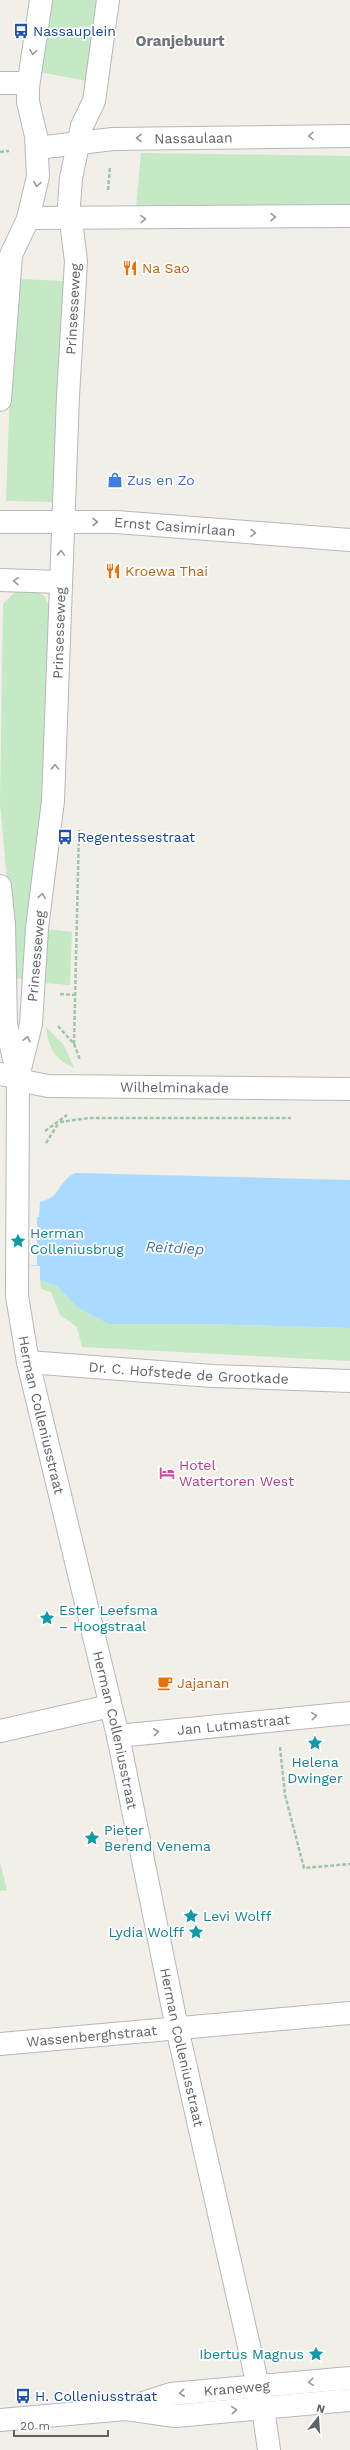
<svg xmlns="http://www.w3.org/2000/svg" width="350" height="2450" font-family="'Work Sans',sans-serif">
<rect width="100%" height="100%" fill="#f1efe8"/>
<g fill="#c5e8c5">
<polygon points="50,0 99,0 87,81 40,72"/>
<polygon points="141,153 350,156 350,205 136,207"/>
<polygon points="18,279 66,281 56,502 6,501 10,389"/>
<polygon points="36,590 44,596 49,606 45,800 22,979 16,978 0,804 3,604 16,591"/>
<polygon points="46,929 72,932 70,985 43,983"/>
<path d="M46,1027L64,1045L74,1068C55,1059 48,1048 46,1027Z"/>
<polygon points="40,1280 58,1287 77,1307 108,1324 204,1324 350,1328 350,1361 82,1347 77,1327 60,1315 51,1292 41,1289"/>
<polygon points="0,1862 7,1890 0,1891"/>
</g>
<path fill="#aadaff" d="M75,1173L350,1180V1328L204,1324H108L77,1307L58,1287L40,1280V1266L0,1265V1216L39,1217L40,1202C63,1196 56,1183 75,1173Z"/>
<polygon fill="#f1efe8" points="0,1214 37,1215 37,1265 4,1267 0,1265"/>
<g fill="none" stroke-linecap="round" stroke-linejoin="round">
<g stroke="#b5b8bc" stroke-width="24">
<g id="minor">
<polyline points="0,83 28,83"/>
<path id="s1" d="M37,148L113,139L350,136"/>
<polyline points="28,218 350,216"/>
<path id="s2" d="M0,522H116L350,540"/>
<polyline points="0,580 61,582"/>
<polyline points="0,1074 18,1077"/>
<path id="s3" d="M28,1362L212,1376L350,1381"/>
<polyline points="0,1731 110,1706"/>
<path id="s4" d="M118,1736L350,1713"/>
<path id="s5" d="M0,2044L350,2013"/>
<polyline points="263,2408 269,2450"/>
</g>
</g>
<g stroke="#b5b8bc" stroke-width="24">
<g id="tertiary">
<path id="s6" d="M108,0L94,101L82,126L71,178L69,205L76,261L68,396L53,801L37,928L31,1024L18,1077L17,1296L28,1362L118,1736L177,2028L263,2408"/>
<polyline points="0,400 11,255 28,219 38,176 36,136 28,102 28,87 41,0"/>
<polyline points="0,886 4,925 6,1024 17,1072"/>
<path id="s7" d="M18,1077L28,1082L48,1086L350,1089"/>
<path id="s8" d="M131,2407L171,2394L350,2378"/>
<polyline points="0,2420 126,2409 175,2416 350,2400"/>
</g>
</g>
<g stroke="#9cc7a9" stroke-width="2.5" stroke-dasharray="4 2" stroke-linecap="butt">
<polyline points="0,152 9,151"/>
<polyline points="108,190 110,167"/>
<polyline points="60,994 75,995"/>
<polyline points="58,1026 74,1044 80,1060"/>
<polyline points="74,1044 79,830"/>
<polyline points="60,1122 89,1118 291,1118"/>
<polyline points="45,1131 67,1115"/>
<polyline points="46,1143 58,1124"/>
<polyline points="280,1747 285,1795 304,1868 350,1864"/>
</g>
<use href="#minor" stroke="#fff" stroke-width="22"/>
<use href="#tertiary" stroke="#fff" stroke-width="22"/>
</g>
<defs><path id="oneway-chevron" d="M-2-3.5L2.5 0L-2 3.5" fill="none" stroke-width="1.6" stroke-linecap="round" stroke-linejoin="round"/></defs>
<g stroke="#979a9d">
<use href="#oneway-chevron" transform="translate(33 52) rotate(99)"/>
<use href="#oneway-chevron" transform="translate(311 136) rotate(179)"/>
<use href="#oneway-chevron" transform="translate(139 138) rotate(180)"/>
<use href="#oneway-chevron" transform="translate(37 184) rotate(99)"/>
<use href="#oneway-chevron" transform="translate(273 217) rotate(-1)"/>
<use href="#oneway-chevron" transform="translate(143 219) rotate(-1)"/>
<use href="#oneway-chevron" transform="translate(95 522)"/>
<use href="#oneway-chevron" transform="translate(253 533) rotate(4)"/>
<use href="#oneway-chevron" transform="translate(61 553) rotate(-88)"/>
<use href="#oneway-chevron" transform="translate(16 581) rotate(-178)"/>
<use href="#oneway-chevron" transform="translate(55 767) rotate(-88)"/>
<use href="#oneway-chevron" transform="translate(42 896) rotate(-83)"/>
<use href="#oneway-chevron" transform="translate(27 1039) rotate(-77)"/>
<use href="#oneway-chevron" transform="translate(314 1716) rotate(-5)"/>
<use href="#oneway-chevron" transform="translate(156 1732) rotate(-6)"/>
<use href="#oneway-chevron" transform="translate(311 2382) rotate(175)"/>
<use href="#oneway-chevron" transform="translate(182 2393) rotate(174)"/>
<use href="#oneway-chevron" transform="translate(234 2410) rotate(-5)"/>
</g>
<defs>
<g id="bus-bare" transform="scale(1.2)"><path d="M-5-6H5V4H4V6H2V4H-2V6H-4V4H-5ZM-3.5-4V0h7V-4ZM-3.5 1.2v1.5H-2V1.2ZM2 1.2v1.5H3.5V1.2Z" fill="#1a4fb4" stroke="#fff" stroke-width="2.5" paint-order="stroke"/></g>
<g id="restaurant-bare" transform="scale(1.2)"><path d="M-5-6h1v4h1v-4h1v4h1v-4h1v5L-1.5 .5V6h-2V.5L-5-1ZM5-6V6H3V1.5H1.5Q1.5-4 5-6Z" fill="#e8710a" stroke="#fff" stroke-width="2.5" paint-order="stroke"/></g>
<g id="shop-bare" transform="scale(1.2)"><path d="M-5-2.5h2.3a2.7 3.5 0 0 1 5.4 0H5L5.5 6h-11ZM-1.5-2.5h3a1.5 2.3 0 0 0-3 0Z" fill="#3f7fe0" stroke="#fff" stroke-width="2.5" paint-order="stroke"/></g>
<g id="sight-bare" transform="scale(1.2)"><path d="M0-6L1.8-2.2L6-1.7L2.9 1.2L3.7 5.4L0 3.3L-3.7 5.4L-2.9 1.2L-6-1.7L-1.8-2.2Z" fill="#0f9aa8" stroke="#fff" stroke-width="2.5" paint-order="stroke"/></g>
<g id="hotel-bare" transform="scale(1.2)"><path d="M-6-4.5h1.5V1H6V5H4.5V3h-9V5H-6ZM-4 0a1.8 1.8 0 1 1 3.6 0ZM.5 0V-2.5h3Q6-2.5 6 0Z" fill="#d1479c" stroke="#fff" stroke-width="2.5" paint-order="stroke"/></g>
<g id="cafe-bare" transform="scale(1.2)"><path d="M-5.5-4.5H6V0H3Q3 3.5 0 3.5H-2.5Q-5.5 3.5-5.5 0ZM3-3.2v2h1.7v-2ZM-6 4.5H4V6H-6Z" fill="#e8710a" stroke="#fff" stroke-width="2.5" paint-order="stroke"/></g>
</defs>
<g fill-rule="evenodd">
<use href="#bus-bare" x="21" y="31"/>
<use href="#restaurant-bare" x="130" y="268"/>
<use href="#shop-bare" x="115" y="480"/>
<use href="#restaurant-bare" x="113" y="571"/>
<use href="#bus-bare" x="65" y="837"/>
<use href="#sight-bare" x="18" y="1241"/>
<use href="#hotel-bare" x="167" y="1473"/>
<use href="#sight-bare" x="47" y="1618"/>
<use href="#cafe-bare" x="165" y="1683"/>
<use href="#sight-bare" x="315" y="1743"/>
<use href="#sight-bare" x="92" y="1838"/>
<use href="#sight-bare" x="191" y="1916"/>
<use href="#sight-bare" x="196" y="1932"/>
<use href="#sight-bare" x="316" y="2354"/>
<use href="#bus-bare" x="23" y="2396"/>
</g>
<g text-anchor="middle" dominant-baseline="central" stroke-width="3.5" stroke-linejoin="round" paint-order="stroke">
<g font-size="14" fill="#164399" stroke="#fff" text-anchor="start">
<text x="33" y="31">Nassauplein</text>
<text x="77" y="837">Regentessestraat</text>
<text x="35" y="2396">H. Colleniusstraat</text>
</g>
<g font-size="14" fill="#5f6368" stroke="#fff">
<text stroke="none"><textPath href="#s1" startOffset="157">Nassaulaan</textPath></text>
<text transform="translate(73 309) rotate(-87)">Prinsesseweg</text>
<text stroke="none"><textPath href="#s2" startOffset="175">Ernst Casimirlaan</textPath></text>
<text transform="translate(59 633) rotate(-88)">Prinsesseweg</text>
<text transform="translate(36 956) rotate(-85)">Prinsesseweg</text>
<text stroke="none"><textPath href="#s7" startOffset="158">Wilhelminakade</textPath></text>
<text stroke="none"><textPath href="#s3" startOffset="161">Dr. C. Hofstede de Grootkade</textPath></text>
<text stroke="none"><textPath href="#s6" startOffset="1426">Herman Colleniusstraat</textPath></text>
<text stroke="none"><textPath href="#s4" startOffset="116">Jan Lutmastraat</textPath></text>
<text stroke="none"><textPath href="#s6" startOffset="1750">Herman Colleniusstraat</textPath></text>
<text stroke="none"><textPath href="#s5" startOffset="92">Wassenberghstraat</textPath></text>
<text stroke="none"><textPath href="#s6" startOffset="2074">Herman Colleniusstraat</textPath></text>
<text stroke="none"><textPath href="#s8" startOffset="108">Kraneweg</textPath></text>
</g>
<g font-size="14" fill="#c56008" stroke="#fff" text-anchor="start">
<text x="142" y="268">Na Sao</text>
<text x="125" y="571">Kroewa Thai</text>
<text x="177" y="1683">Jajanan</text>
</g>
<g font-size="14" fill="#366cbe" stroke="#fff" text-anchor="start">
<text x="127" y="480">Zus en Zo</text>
</g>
<g font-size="14" fill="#0d838f" stroke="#fff" text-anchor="start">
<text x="30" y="1233">Herman<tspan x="30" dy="16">Colleniusbrug</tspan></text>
<text x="59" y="1610">Ester Leefsma<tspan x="59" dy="16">– Hoogstraal</tspan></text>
<text x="315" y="1762" text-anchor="middle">Helena<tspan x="315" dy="16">Dwinger</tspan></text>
<text x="104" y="1830">Pieter<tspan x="104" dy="16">Berend Venema</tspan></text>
<text x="203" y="1916">Levi Wolff</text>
<text x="184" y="1932" text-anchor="end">Lydia Wolff</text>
<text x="304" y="2354" text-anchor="end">Ibertus Magnus</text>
</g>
<g font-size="14" fill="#b23c85" stroke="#fff" text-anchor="start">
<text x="179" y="1465">Hotel<tspan x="179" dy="16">Watertoren West</tspan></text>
</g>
<g font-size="15" font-weight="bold" fill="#70757a" stroke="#fff">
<text x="180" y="41">Oranjebuurt</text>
</g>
<g font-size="15" font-style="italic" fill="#4174aa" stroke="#fff">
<text transform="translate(175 1248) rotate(3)">Reitdiep</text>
</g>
</g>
<g transform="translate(318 2418) rotate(17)" stroke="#ffffff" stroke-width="3" paint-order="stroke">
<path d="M0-3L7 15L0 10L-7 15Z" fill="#5f6368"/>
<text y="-6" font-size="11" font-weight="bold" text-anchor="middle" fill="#5f6368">N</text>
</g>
<path d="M14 2430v6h94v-6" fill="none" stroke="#5f6368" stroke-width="2"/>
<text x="20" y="2430" font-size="12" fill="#5f6368" stroke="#ffffff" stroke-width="3" paint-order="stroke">20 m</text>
</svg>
